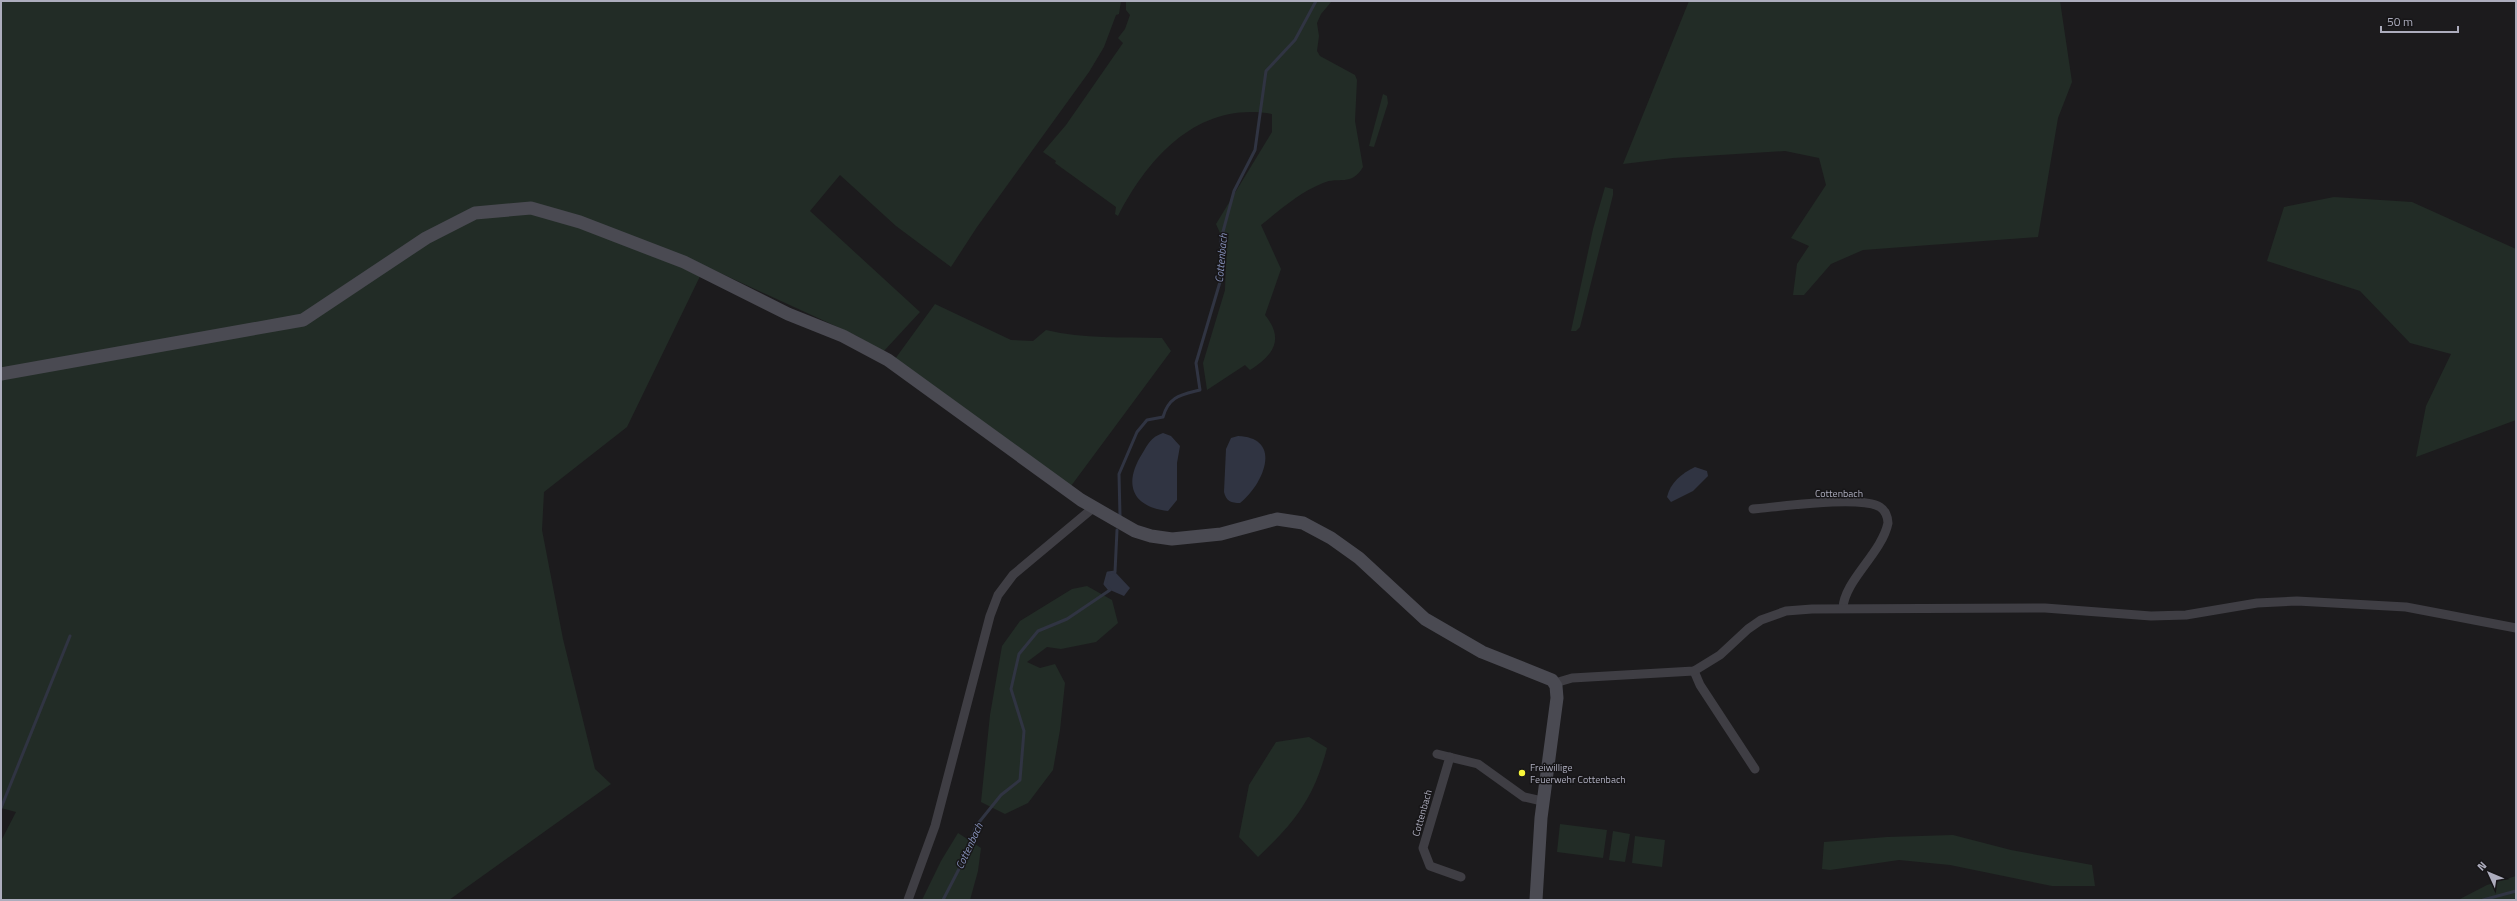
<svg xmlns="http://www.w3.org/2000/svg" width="2517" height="901" font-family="'Titillium Web',sans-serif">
<rect width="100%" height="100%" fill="#1c1b1d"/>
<g fill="#222c26">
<polygon points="1,1 1121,1 1119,14 1116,15 1104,47 1089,72 977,227 951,267 896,226 840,175 810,211 920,312 883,352 857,336 705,266 627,427 544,492 542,530 563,639 595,769 611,784 449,900 1,900 1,841 16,812 1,808"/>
<path d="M1126,1H1332L1321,14L1317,23L1319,36L1317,51L1320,56L1355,75L1357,80L1355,121L1363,167C1351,187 1339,176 1323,183C1300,192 1280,210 1261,225L1281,269L1265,315C1285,340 1273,355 1250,370L1245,365L1207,390L1203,363L1225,290L1227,234L1220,233L1216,224L1272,132V114C1199,101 1149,156 1118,216L1115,214L1116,207L1055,163L1056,161L1043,152L1066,125L1123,43L1118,38L1125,29L1130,15L1126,10Z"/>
<polygon points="1689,1 2060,1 2072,82 2058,118 2038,237 1863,250 1831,264 1804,295 1793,295 1797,264 1809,246 1791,238 1826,185 1819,158 1785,151 1673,158 1623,164"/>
<polygon points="1383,94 1387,96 1388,103 1374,147 1369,146"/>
<polygon points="1605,187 1613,189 1613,195 1580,327 1576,331 1571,331 1593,229"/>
<polygon points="2334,197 2412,202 2516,249 2516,420 2416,457 2426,406 2451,354 2410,343 2360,291 2267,261 2284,207"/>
<path d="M935,304L1011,340L1033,341L1046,330C1084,339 1123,337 1162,338L1171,351L1071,486L895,359Z"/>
<polygon points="1087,586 1112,600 1118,623 1096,642 1061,649 1047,647 1027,662 1040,668 1055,664 1065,683 1060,730 1053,770 1028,803 1005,814 981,802 990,715 1002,646 1020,621 1072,589"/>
<path d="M1309,737L1327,748C1314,798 1295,822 1258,857L1239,837L1249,785L1276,742Z"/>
<polygon points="1560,824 1607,830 1603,858 1557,852"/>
<polygon points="1613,831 1630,834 1625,862 1609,860"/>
<polygon points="958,833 981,848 978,871 970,900 922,900 941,861"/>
<polygon points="1953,835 2011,850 2092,865 2095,886 2052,886 1950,865 1899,860 1830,870 1822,869 1824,842 1887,837"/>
<polygon points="1635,836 1665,840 1662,867 1632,863"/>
<polygon points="2516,876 2516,898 2512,900 2458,900 2487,885"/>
</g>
<g fill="#303442">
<path d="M1163,433L1171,436L1180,446L1177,463V500L1168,511C1132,507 1123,484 1142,454C1148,444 1151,437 1163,433Z"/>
<path d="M1238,436C1284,438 1263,485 1240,503C1231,503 1226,501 1224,492L1226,449L1231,438Z"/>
<path d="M1695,467L1707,471L1708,476L1693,491L1671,502L1667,497C1670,483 1682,473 1695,467Z"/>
<polygon points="1115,572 1130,588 1124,596 1110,590 1105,584 1108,573"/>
</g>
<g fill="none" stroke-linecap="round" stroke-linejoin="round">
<g stroke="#303442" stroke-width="3">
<path d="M1120,516L1119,474L1137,432L1147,420L1163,417C1169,396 1181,395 1200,390L1196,363L1220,282L1221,239L1234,191L1255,150L1266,71L1295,40L1316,1"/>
<polyline points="1,808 70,636"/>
<polyline points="943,900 959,869 976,826 1001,795 1020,780 1024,731 1011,689 1019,654 1038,631 1067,619 1110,590 1105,584 1108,573 1115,572 1117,530"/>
<polyline points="2483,900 2516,891"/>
</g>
<g stroke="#3f3e44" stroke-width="9">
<path d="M1753,509C1778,507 1860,495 1880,507C1885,510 1888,517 1888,523C1882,553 1844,581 1843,608"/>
<polyline points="1694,671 1700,685 1755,769"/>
<polyline points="1555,683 1572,678 1694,671 1720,655 1748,629 1761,620 1786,611 1812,609 2045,608 2151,616 2186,615 2257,603 2297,601 2406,607 2516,628"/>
<polyline points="1437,754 1478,764 1524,797 1542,801"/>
<polyline points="1450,757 1423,848 1430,866 1461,877"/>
<polyline points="908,900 935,826 990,616 998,595 1013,575 1093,508"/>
</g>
<polyline stroke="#4a4a52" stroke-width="13" points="1,374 303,320 426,238 475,213 531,208 580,222 684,262 788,314 843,336 888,360 1081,500 1135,531 1151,536 1172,539 1221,534 1277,519 1303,523 1331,538 1359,558 1425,619 1482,652 1552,680 1556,686 1557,698 1541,818 1536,900"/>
</g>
<circle fill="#f7f539" stroke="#171618" stroke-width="1.5" cx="1522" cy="773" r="4"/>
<g text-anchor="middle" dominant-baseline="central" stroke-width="3" stroke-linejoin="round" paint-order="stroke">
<g font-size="10" fill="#adadbd" stroke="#171618">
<text x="1839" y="493">Cottenbach</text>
<text transform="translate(1422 813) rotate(-74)">Cottenbach</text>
</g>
<g font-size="10" fill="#adadbd" stroke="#171618" text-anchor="start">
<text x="1530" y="767">Freiwillige<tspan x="1530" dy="12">Feuerwehr Cottenbach</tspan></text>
</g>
<g font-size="11" font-style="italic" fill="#848fb8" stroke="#171618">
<text transform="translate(1221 258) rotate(-85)">Cottenbach</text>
<text transform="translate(969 846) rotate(-65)">Cottenbach</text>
</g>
</g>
<rect width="2517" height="901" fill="none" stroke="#adadbd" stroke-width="4"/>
<g transform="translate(2489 873) rotate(314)" stroke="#171618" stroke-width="3" paint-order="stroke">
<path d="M0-3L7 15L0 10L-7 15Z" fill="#adadbd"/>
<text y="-6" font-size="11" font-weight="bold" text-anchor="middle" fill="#adadbd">N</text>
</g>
<path d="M2381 26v6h77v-6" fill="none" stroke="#adadbd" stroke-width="2"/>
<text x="2387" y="26" font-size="12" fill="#adadbd" stroke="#171618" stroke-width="3" paint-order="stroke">50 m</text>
</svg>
